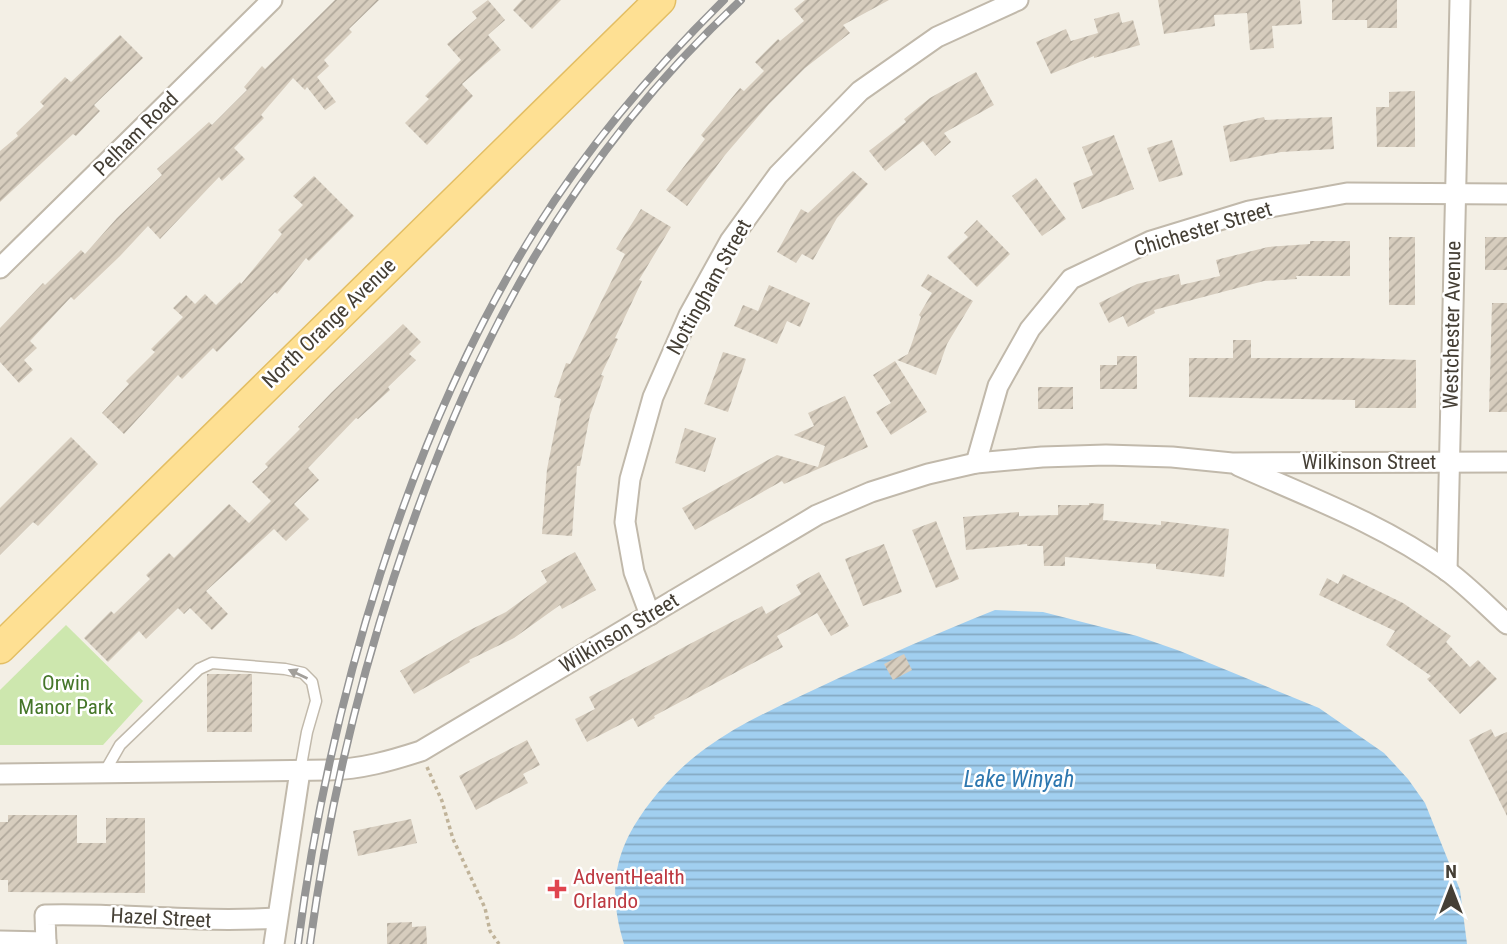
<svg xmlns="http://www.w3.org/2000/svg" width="1507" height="944" font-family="'Roboto Condensed',sans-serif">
<defs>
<pattern id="water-rules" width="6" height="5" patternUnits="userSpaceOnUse" patternTransform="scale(1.75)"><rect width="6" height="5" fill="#a1cff0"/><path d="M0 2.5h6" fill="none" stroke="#85a9c3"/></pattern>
<pattern id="building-hatch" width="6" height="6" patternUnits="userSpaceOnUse" patternTransform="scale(1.75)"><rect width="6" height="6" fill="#d7cdbe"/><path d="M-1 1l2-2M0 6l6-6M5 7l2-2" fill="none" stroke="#b0a89b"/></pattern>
</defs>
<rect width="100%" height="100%" fill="#f3efe5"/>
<polygon fill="#cde7ae" points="66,625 143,701 103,745 0,745 0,690"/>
<path fill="url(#water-rules)" d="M995,610L1043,612L1137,636L1180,651L1319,708L1384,753L1408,779L1425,803L1460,890L1467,944H624C607,888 614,850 649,804C665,783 685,763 706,748C742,722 784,704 824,685C881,658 937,633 995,610Z"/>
<g fill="url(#building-hatch)">
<polygon points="335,0 379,0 349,29 352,32 324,60 329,66 317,77 336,102 325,110 307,87 305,90 293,78 261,115 264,118 234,148 245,159 222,181 219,177 160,239 148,226 120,256 74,300 71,297 30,341 37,348 24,360 33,370 19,383 0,362 0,328 43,283 45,285 81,250 85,254 117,218 162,175 157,169 209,122 212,125 247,90 244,87 262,66 265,69"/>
<polygon points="488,0 505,20 488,35 501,50 462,84 473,96 427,145 405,123 429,99 425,96 461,60 447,44 477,18 472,12"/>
<polygon points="522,0 561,0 532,29 513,10"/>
<polygon points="805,0 889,0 843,25 850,33 805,68 769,104 725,155 687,206 666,190 705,139 701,135 740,88 744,91 764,71 755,62 778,39 780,41 804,21 794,9"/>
<polygon points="1158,0 1300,0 1302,24 1272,26 1274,48 1250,50 1247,13 1214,15 1215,26 1164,34"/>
<polygon points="1332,0 1397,0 1397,28 1367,28 1367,20 1332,20"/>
<polygon points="1119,12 1122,23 1133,20 1140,45 1094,58 1094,56 1051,74 1036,42 1066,29 1071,41 1098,33 1094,19"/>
<polygon points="120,35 143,58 94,105 100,111 76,136 73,134 0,202 0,151 18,136 16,133 44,106 40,102 65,77 71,82"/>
<polygon points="976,72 994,105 944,133 951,142 935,156 923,141 885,171 869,151 906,122 904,119 930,98"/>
<polygon points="1415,91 1415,147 1377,147 1376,107 1389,107 1389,92"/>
<polygon points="1264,117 1265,120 1332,117 1334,149 1281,152 1230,162 1223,126"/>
<polygon points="1114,135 1134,189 1082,209 1073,183 1093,175 1082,147"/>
<polygon points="1172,140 1183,175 1159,182 1147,148"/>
<polygon points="853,171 868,184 837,218 813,260 802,254 796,263 777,252 801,209 808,213"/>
<polygon points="314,176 354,216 309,261 306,258 277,294 275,292 217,352 213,348 182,379 178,375 124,434 102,413 129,384 126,381 155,352 151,349 183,317 173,308 186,295 195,304 205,294 216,305 240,282 241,284 282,234 278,230 303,205 293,196"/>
<polygon points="1036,178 1066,219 1042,236 1012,196"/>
<polygon points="641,209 671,227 639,280 642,281 615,338 618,339 601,375 604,376 590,415 580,466 577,466 572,536 542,534 547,469 561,399 554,397 566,363 570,364 625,254 616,249"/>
<polygon points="977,220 1010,254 977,287 947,257 968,237 964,233"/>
<rect x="1389" y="237" width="26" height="68"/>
<rect x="1485" y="237" width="22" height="33"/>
<polygon points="1310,241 1350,241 1350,276 1296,276 1297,279 1264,281 1154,310 1155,313 1128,327 1123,316 1109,323 1099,303 1137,284 1179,274 1181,285 1220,276 1216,260 1268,247 1310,244"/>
<polygon points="928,274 973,301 947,344 936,375 897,360 908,354 921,317 919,315 932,293 921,286"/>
<polygon points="769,285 810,303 800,327 787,321 777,344 734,326 743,305 758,311"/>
<polygon points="1492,303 1507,303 1507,412 1489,412"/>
<polygon points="403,324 421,342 409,354 416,360 388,387 390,390 358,419 356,418 308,468 319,480 294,504 309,519 286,541 274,529 206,591 228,614 212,630 190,608 184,614 178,608 146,639 139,631 108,662 84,638 111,611 114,614 150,579 146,575 169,553 174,558 229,504 249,523 271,501 252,482 268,467 265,464 300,429 298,427 332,392"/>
<polygon points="1233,340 1251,340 1251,358 1349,358 1416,360 1416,408 1355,408 1355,400 1189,397 1189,358 1233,358"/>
<polygon points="723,352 746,359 728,412 704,404"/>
<polygon points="1117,356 1137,356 1137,389 1100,389 1100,365 1117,365"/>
<polygon points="895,361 927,412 891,435 876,412 891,403 873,375"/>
<rect x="1038" y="387" width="35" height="22"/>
<polygon points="845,396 868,447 784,484 782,481 695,530 682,508 777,455 818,467 825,446 794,435 814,426 808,413"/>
<polygon points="685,428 716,438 705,472 675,463"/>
<polygon points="71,437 98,464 38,526 33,522 0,555 0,508"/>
<polygon points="1089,503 1104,504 1103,520 1161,525 1161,521 1229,529 1224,577 1156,569 1156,564 1065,557 1065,566 1044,566 1043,546 1027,546 1027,544 966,550 963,517 1019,512 1019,516 1058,515 1058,505 1089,505"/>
<polygon points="936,521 959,579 936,588 912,530"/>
<polygon points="884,544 902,592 863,606 845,559"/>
<polygon points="575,552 596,590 562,609 560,605 514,638 469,660 470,662 414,694 400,671 466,632 506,612 547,582 541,571"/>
<polygon points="819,572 849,626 831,636 817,613 777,636 783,647 654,716 655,718 638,727 633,718 587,742 575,719 595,709 589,697 762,606 766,614 801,594 796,585"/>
<polygon points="1343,574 1403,603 1451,636 1446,642 1470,667 1478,660 1497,679 1460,714 1427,679 1431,676 1386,645 1395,631 1319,595 1327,578 1338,584"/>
<polygon points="904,654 912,670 893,680 884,664"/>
<rect x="207" y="674" width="45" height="58"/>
<polygon points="1491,729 1495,737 1507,732 1507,816 1469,740"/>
<polygon points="527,740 540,765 523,774 528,783 476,810 459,776"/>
<polygon points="8,815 77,815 77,843 106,843 106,818 145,818 145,893 8,892 8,880 0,880 0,822 8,822"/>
<polygon points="411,819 417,843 358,856 353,831"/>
<polygon points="412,922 412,927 426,926 427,944 387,944 387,923"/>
</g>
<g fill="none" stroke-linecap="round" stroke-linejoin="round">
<g stroke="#c1b9ab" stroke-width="13">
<polyline id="service" points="104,773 120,745 199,669 212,663 285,669 303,673 312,682 316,701 307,732 300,771"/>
</g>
<g stroke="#c1b9ab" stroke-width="23">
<g id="minor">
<polyline points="0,268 272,0"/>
<polyline points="976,463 998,386 1030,329 1071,279 1151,241 1249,211 1347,193 1507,194"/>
<path d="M1239,466C1309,497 1384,525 1446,570C1468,586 1487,606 1507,624"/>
<polyline points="1447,571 1460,0"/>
<polyline points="650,615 634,572 625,522 630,479 653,397 689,315 730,241 778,175 860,91 937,37 1018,0"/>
<path d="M0,774L329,770C362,769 390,761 421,751L817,515L871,492L928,474L976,463L1042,457L1106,455L1172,457L1232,463L1507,462"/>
<polyline points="0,941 46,942"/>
<path d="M46,944L45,915C123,913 198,923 277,918"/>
<polyline points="274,944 300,771"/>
</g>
</g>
<g stroke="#e3be63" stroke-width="33">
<polyline id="primary" points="0,648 660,0"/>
</g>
<polyline stroke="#c0b399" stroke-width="3.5" stroke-dasharray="3.5 3.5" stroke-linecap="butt" points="427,767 442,801 453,839 485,908 490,931 499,944"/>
<use href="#service" stroke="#fff" stroke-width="10"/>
<use href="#minor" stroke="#fff" stroke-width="19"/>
<use href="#primary" stroke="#fee093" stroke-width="30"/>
<g stroke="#959595" stroke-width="8">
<g id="rail">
<path d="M298,944C329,705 407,435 536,229C589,145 653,70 724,0"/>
<path d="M310,944C327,819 355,696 394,577C467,354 567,161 741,0"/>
</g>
</g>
<use href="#rail" stroke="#fff" stroke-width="5" stroke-dasharray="16" stroke-linecap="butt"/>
</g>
<defs><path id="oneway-solid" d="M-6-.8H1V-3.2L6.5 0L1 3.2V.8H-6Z" transform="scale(1.75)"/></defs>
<use fill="#a29f9a" href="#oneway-solid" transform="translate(298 674) rotate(-155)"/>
<path fill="#e0444e" stroke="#fff" stroke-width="2.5" d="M553.5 878.5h7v7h7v7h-7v7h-7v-7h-7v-7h7z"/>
<g text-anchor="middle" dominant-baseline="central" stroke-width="5" stroke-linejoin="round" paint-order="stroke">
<g font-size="21" fill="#453f35" stroke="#fff">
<text transform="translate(136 134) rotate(-45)">Pelham Road</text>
<text transform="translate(1203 229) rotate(-17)">Chichester Street</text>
<text transform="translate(709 287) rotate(-61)">Nottingham Street</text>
<text transform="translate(329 323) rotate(-44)">North Orange Avenue</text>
<text transform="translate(1452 325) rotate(-89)">Westchester Avenue</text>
<text x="1369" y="462">Wilkinson Street</text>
<text transform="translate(619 633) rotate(-31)">Wilkinson Street</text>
<text transform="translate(161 918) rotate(3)">Hazel Street</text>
</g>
<g font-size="21" fill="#457629" stroke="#fff">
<text x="66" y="683">Orwin<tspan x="66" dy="24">Manor Park</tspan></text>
</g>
<g font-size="21" fill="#be3a42" stroke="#fff" text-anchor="start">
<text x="573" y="877">AdventHealth<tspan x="573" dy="24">Orlando</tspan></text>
</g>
<g font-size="23" font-style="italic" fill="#2f78b0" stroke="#fff">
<text x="1019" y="779">Lake Winyah</text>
</g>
</g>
<g transform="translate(1451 888)" stroke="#ffffff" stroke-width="5" paint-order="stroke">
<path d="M0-5L12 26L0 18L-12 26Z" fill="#453f35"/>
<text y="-10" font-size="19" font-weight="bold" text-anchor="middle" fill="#453f35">N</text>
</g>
</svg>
